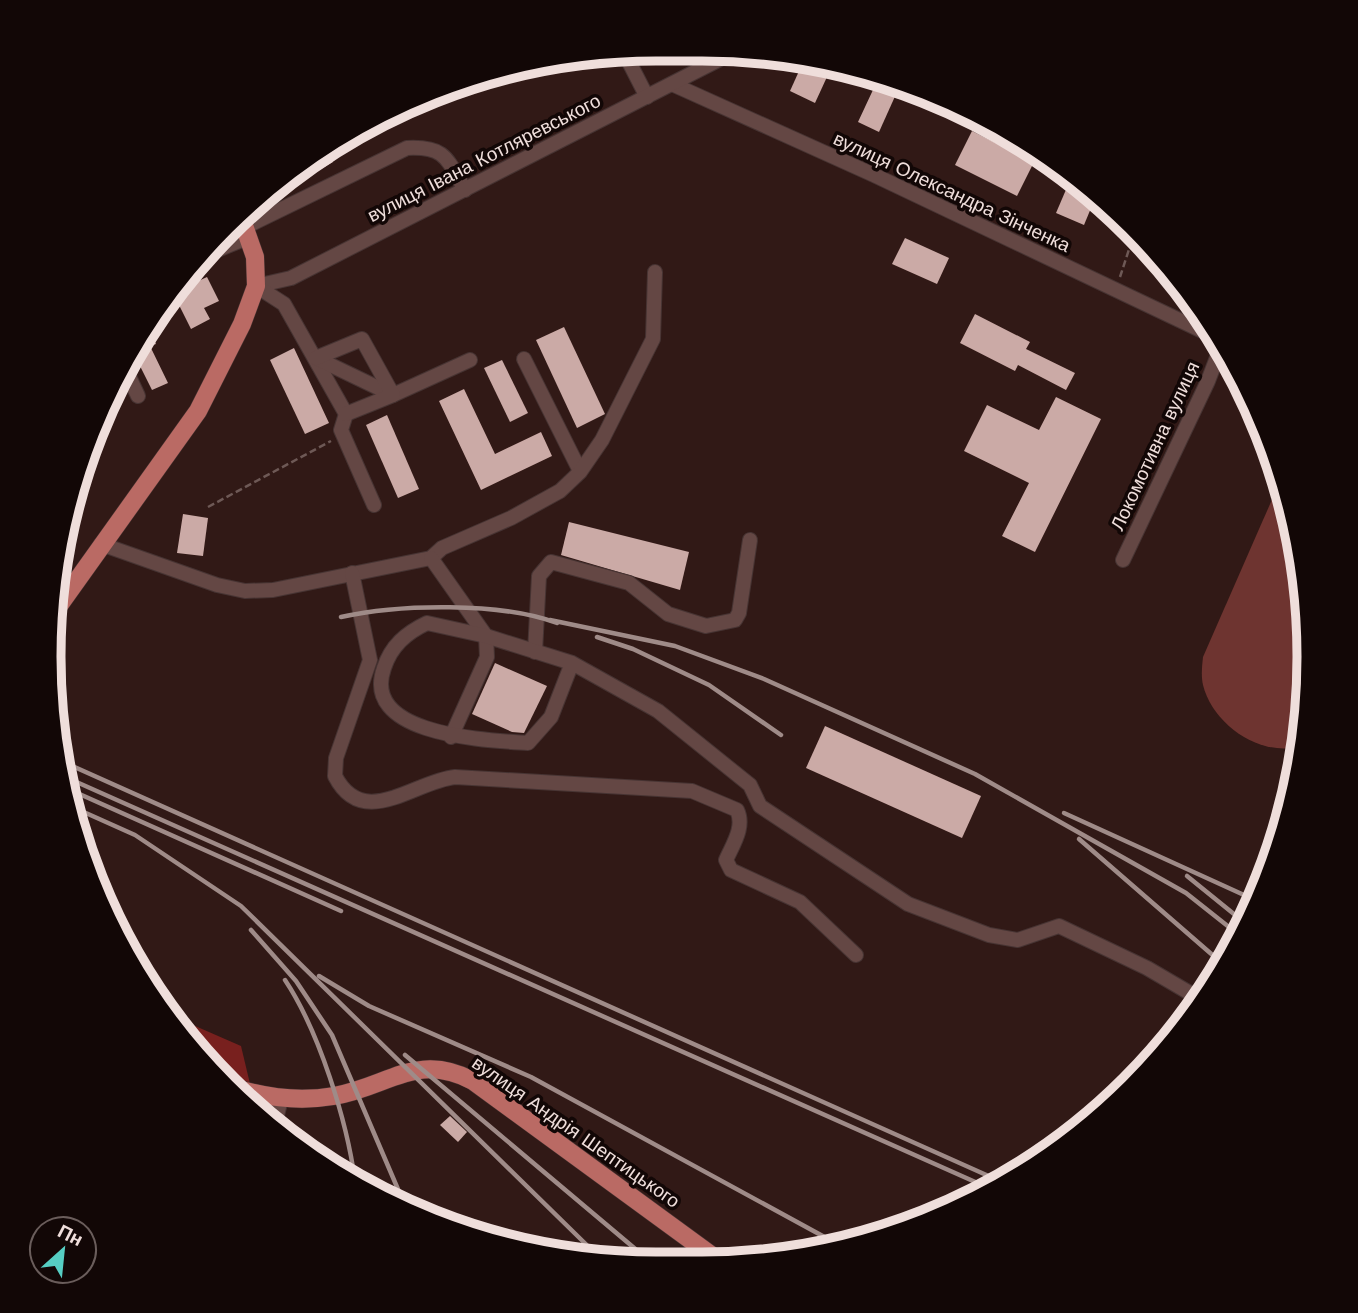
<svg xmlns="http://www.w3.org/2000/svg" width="1358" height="1313" font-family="'Work Sans',sans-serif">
<rect width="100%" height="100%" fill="#311916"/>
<path fill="#6e3430" d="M1281,479L1288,499L1308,616L1301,746C1261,758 1213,725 1203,685C1201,676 1202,666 1203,657Z"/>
<polygon fill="#78201e" points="170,1015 241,1046 256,1109 199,1057"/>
<g fill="#cbaaa6">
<polygon points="804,60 832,66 815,103 790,91"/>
<polygon points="879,77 901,83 879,132 858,122"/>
<polygon points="972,131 1034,162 1017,196 955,165"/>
<polygon points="327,151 333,162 314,173 308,162"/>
<polygon points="1071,178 1096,196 1084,225 1056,213"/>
<polygon points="905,238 949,258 937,284 892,264"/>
<polygon points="188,272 194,283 207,277 219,301 204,308 210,319 191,329 173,293"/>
<polygon points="975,314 1030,342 1026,349 1075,373 1066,390 1018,365 1015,371 960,343"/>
<polygon points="564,327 605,414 577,428 536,340"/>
<polygon points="148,328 156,344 150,346 168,383 152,390 132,350"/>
<polygon points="294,348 329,423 305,434 270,360"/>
<polygon points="502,360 528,413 510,422 484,368"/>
<polygon points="1239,376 1246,387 1252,403 1232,394"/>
<polygon points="464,389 495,454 541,432 552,456 481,490 439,401"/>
<polygon points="1056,397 1101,419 1035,552 1002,536 1029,483 964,451 987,405 1039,430"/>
<polygon points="387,415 419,489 398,498 366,425"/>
<polygon points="183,514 208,518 203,556 177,553"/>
<polygon points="569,522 689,552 680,590 561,555"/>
<polygon points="495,663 547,686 524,733 512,732 472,714"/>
<polygon points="825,726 981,796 962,838 806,768"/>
<polygon points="450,1116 467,1132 458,1142 440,1125"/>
</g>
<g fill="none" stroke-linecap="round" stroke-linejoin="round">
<g stroke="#473433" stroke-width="16">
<g id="minor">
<polyline points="627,58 647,97"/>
<polyline points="672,84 874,175 1215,337"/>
<path d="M245,227L407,148C446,146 447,159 465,190"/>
<polyline points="198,258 249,237"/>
<polyline points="256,286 291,278 726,56"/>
<polyline points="256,286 284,304 346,414 341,430 374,505"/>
<polyline points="316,358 393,395 470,360"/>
<polyline points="316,358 362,339 393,395 346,414"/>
<polyline points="524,359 580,471"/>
<polyline points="124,366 138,396"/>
<polyline points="101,544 217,585 245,591 273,590 431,558 442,548 511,518 560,491 580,472 602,440 653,339 655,272"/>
<polyline points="431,558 486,636 487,657 451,737"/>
<polyline points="1123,560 1208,381 1221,347"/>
<path d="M352,573L370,660L336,758L335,776C363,831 415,781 455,777L692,791L737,810C745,827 733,844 726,860L731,870L800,902L856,955"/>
<polyline points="535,652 539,576 551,562 629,583 668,614 706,626 735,620 739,613 750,540"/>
<path d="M572,663L551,717L528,743C487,740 360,736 384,668C391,646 406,633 427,623L486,636L572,663L658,711L750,785L760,806L908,904L989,935L1018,940L1059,926L1147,968L1200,999"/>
<polyline points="274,1127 281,1099"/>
</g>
</g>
<g stroke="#473433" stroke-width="19">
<g id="major">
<polyline points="53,614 198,411 242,324 256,286 255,257 241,217"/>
<path d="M232,1087C266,1098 299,1102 334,1096C388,1087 417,1051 473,1081L722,1263"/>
</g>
</g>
<g stroke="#6e5956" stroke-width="2.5" stroke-dasharray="7 3.5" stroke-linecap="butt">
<polyline points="1120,277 1134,234"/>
<polyline points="208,507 331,441"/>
</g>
<use href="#minor" stroke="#644744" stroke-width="14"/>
<use href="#major" stroke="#ba6a64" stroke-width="18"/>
<g stroke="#9f8b88" stroke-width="4.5">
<path d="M341,617C400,604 500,602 557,623"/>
<polyline points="550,620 675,646 764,679 975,774 1186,893 1239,935"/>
<polyline points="597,637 633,649 709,685 781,735"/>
<polyline points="61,761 1002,1182"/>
<polyline points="63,776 991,1189"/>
<polyline points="66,788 341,911"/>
<polyline points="68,805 135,835 241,906 602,1260"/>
<polyline points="1064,813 1255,900"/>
<polyline points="1079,839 1224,965"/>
<polyline points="1187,876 1245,923"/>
<polyline points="251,930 296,981 332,1035 406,1208"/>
<polyline points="319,976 369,1006 531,1077 841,1246"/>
<path d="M285,980C319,1031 347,1121 355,1181"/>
<polyline points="405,1055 652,1263"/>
</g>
</g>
<g text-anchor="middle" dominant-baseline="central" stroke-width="7" stroke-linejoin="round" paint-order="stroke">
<g font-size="19" fill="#efdedb" stroke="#120706">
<text transform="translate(484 158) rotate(-27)">вулиця Івана Котляревського</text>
<text transform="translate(952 192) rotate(25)">вулиця Олександра Зінченка</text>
<text transform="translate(1155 446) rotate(-65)">Локомотивна вулиця</text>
<text transform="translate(576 1132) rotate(35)">вулиця Андрія Шептицького</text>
</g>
</g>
<path d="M0 0H1358V1313H0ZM656 61H702A595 595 0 0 1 1297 656V657A595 595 0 0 1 702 1252H656A595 595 0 0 1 61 657V656A595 595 0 0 1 656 61Z" fill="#120706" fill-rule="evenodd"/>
<path fill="none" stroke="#efdedb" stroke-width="9" d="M656 61H702A595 595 0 0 1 1297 656V657A595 595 0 0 1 702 1252H656A595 595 0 0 1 61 657V656A595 595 0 0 1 656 61Z"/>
<g transform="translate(63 1250) rotate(27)"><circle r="33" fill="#120706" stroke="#6a5d5b" stroke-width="2"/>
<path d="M0-5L12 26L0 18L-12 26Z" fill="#56cec3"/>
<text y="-10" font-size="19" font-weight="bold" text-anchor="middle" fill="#efdedb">Пн</text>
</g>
</svg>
